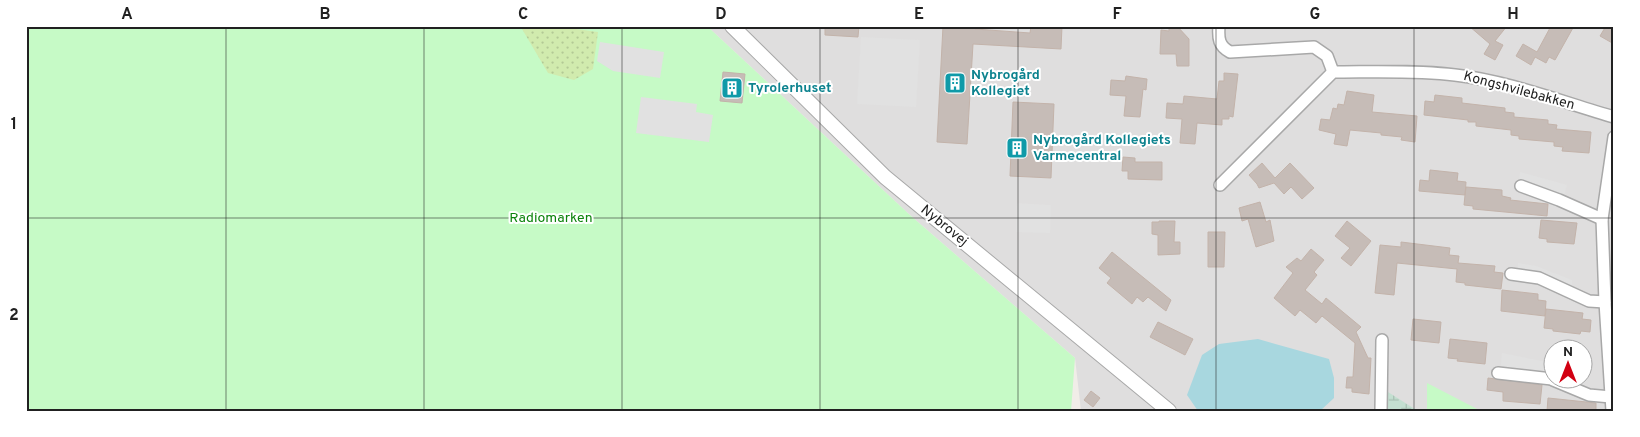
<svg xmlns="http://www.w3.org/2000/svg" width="1640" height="437" font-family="Overpass,sans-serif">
<defs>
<pattern id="wetland-marsh" width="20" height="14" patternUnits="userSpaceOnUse" patternTransform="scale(1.25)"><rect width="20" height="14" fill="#c4dfd1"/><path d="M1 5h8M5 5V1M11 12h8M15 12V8" fill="none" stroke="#a8bfb3"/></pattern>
<pattern id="garden-dots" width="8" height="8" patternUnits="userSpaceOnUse" patternTransform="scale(1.25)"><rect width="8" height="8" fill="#d1ebae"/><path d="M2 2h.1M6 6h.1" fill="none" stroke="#b3c995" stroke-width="1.8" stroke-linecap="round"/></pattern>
</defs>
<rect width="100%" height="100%" fill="#f1ede8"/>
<path fill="#dfdede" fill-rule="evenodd" d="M707,26H1614V411H1081L1075,358L911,216ZM1552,350H1582V380H1552Z"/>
<polygon fill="url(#wetland-marsh)" points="1388,392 1418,411 1387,411"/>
<g fill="#c6fac6">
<polygon points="26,26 707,26 911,216 1075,358 1071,411 26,411"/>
<polygon points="1427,383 1481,411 1427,411"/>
</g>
<polygon fill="url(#garden-dots)" points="506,26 554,26 598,32 593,69 574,80 548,73 522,29"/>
<g fill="#e1e1e1">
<polygon points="861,37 920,40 916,107 857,104"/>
<polygon points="600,42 664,52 660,78 613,71 597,61"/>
<polygon points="641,97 697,104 696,112 713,115 709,142 636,133"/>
<polygon points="1520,172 1567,185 1562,203 1518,189"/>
<polygon points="1017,203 1051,205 1050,233 1016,232"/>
<polygon points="1518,263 1536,266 1572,280 1572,295 1541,280 1517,277"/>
<polygon points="1502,353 1552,363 1552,380 1500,374"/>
</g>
<polygon fill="#a8d7df" points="1258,339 1329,359 1334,378 1334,398 1320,411 1198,411 1187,395 1202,355 1219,344"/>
<g fill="#c6bcb7" stroke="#c3b3aa">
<polygon points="825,26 859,26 858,37 825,35"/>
<polygon points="943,26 975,26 975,29 1030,33 1031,26 1062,26 1061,49 973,44 967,144 937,142"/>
<polygon points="1169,26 1177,26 1189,39 1189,66 1177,66 1176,54 1160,54 1161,30 1169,31"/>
<polygon points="1469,26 1507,26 1495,41 1503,45 1495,60 1484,54 1490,44"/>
<polygon points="1551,26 1574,26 1555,60 1549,57 1546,63 1535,57 1531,65 1516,56 1523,44 1537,52"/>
<polygon points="1606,26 1614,26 1614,44 1600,36"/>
<polygon points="723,72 745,74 742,103 720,101"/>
<polygon points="1224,73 1238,74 1233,117 1229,116 1229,119 1222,119 1222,125 1197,123 1195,144 1180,143 1182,119 1166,118 1167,103 1183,104 1184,96 1217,99 1219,81 1224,81"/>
<polygon points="1126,76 1147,79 1146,90 1143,89 1140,117 1124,116 1126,96 1110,95 1111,80 1125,81"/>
<polygon points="1347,91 1374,95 1372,112 1417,116 1415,142 1401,140 1402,137 1381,135 1381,133 1350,130 1347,146 1334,144 1336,134 1319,130 1321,119 1330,120 1333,108 1337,109 1338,104 1344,105"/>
<polygon points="1435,95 1462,98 1462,103 1505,108 1505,112 1514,113 1514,117 1548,120 1548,124 1557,125 1556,129 1591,132 1589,153 1562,151 1563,147 1554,146 1554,142 1519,139 1519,136 1511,135 1511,130 1476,126 1476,122 1468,122 1468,120 1424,115 1425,101 1434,102"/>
<polygon points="1013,102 1054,104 1051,178 1010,176"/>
<polygon points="1123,157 1135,158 1135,162 1162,162 1162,180 1128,179 1128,171 1122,171"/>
<polygon points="1262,163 1275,178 1290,163 1314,188 1302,199 1291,187 1284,194 1274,183 1259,188 1257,184 1249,175"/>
<polygon points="1430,170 1458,173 1457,181 1466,182 1465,195 1466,187 1502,190 1502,196 1511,198 1510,200 1548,204 1547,216 1473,209 1473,206 1464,205 1465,195 1419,191 1420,180 1429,181"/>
<polygon points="1260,202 1266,222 1270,220 1274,241 1256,247 1248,219 1242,221 1239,208"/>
<polygon points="1541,220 1577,223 1574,244 1547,242 1547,239 1539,238"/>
<polygon points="1159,221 1175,221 1174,242 1180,242 1180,254 1158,255 1158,235 1152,234 1152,222 1159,222"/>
<polygon points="1347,221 1371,241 1351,266 1341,258 1350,248 1335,236"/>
<polygon points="1208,232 1225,232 1224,267 1208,267"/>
<polygon points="1401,242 1450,248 1449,255 1459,256 1458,263 1495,266 1494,272 1503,273 1501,289 1465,285 1465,283 1456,282 1457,269 1397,263 1394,295 1375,293 1380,245 1401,247"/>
<polygon points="1311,249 1324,260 1314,272 1317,275 1305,290 1322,304 1326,298 1361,327 1356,332 1368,358 1371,358 1369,394 1352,392 1352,388 1346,388 1347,377 1353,377 1355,343 1322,316 1316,323 1300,310 1295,316 1274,298 1293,273 1286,267 1297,258 1301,261"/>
<polygon points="1112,252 1171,300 1166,311 1148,297 1143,302 1137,297 1132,304 1107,283 1111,278 1099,268"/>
<polygon points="1502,290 1538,294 1538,300 1546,301 1545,316 1501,311"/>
<polygon points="1546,309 1583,313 1582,319 1591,320 1590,332 1581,331 1580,334 1553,331 1553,329 1544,328"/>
<polygon points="1413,319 1441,322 1439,343 1411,340"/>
<polygon points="1158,322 1193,339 1185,355 1150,337"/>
<polygon points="1450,339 1487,343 1485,364 1457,361 1458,359 1448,358"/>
<polygon points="1488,378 1542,385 1540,404 1503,401 1503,392 1487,390"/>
<polygon points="1091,391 1100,398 1093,407 1084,400"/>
<polygon points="1548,398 1596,403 1596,411 1547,411"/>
</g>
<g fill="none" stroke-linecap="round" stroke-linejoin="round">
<g stroke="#a8a8a8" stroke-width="14">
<g id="minor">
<path d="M1219,26C1218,39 1219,46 1230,52L1314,47L1327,56L1333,72"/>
<path d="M1220,185L1333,72C1372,72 1415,70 1455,75C1508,81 1562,102 1614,117"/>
<polyline points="1521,186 1559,200 1602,219"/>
<polyline points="1511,274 1539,278 1589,301 1605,302"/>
<polyline points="1498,373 1552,379"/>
<polyline points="1553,380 1589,395 1611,397"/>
<polyline points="1381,411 1382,340"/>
<polyline points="1612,411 1605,302 1602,219 1614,137"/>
</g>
</g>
<g stroke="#a8a8a8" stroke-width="16">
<polyline id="tertiary" points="732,26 885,177 1169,411"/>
</g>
<use href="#minor" stroke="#fff" stroke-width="11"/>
<use href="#tertiary" stroke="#fff" stroke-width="14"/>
</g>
<path fill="none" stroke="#212121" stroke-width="1" stroke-opacity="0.55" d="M226,26V411M424,26V411M622,26V411M820,26V411M1018,26V411M1216,26V411M1414,26V411M26,218H1614"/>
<defs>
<g id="building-square" transform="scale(1.125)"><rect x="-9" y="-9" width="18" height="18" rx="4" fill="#0f9aa8" stroke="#fff"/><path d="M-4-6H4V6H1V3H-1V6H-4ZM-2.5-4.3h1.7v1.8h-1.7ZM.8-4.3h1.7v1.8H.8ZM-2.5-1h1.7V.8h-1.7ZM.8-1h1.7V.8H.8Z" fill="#fff"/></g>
</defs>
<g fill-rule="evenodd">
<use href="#building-square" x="955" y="83"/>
<use href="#building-square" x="732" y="88"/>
<use href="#building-square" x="1017" y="148"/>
</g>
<g text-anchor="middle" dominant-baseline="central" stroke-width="4" stroke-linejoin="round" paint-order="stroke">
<g font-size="14" font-weight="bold" fill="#0d838f" stroke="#fff" text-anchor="start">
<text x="971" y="75">Nybrogård<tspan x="971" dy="16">Kollegiet</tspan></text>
<text x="748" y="88">Tyrolerhuset</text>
<text x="1033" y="140">Nybrogård Kollegiets<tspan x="1033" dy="16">Varmecentral</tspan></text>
</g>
<g font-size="14" fill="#212121" stroke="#fff">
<text transform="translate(1519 91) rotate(15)">Kongshvilebakken</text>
<text transform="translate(944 226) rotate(39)">Nybrovej</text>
</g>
<g font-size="14" fill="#0b830b" stroke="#fff">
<text x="551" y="218">Radiomarken</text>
</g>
</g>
<rect width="1640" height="437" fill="none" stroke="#ffffff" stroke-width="55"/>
<g transform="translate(1568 364)"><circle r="24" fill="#ffffff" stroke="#a6a6a6"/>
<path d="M0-4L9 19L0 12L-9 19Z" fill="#d20012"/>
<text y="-8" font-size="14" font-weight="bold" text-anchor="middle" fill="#212121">N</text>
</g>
<rect x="28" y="28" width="1584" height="382" fill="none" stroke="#212121" stroke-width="2"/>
<g font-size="16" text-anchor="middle" font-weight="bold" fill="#212121">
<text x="127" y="19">A</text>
<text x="325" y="19">B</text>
<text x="523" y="19">C</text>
<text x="721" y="19">D</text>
<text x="919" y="19">E</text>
<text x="1117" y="19">F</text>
<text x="1315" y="19">G</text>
<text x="1513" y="19">H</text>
<text x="14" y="129">1</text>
<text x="14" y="320">2</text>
</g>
</svg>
